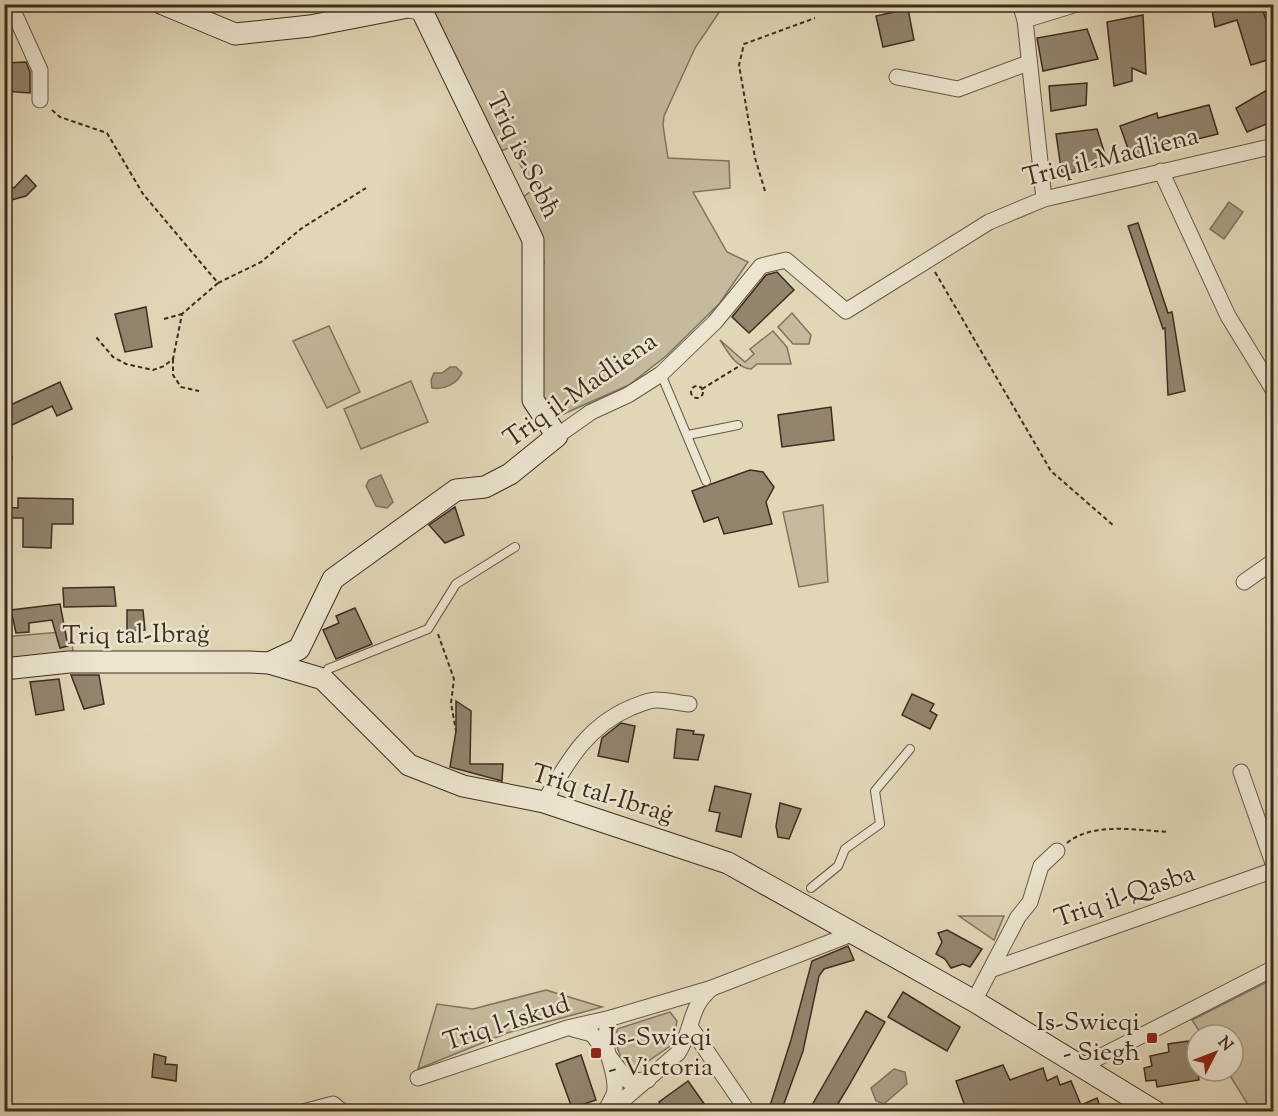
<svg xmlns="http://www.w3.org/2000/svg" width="1278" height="1116" font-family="'Sorts Mill Goudy',serif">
<rect width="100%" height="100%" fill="#e1d7b7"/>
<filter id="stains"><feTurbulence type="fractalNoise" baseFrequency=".00333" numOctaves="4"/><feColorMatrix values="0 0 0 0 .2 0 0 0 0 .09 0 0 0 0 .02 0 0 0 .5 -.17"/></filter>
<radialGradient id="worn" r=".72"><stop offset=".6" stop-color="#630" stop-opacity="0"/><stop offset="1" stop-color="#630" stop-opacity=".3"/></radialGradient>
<g fill="#c5ba9d" stroke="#81735e" stroke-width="1.5">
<polygon points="436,4 724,5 695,48 664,116 663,125 668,158 729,161 730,188 693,192 727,252 748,262 719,304 666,356 629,385 552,419 542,407 537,310 544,261 520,200 533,189 511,147 501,151 434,11"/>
<polygon points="792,313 811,335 809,344 793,344 778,327"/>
<polygon points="329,326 360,392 327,408 293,341"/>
<path d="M773,331L787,347L791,364H757L751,369C736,368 728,352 720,340L745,362L754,354L750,349Z"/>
<polygon points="411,381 428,422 361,449 344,409"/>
<polygon points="823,505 828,582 799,587 783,512"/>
<polygon points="61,632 62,641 72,640 73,652 5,662 4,640 14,636"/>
<polygon points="959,916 1004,916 994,940"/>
<polygon points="1273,979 1273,1111 1252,1111 1227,1071 1233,1071 1233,1035 1202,1035 1192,1020"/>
<polygon points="546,990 602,1007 507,1033 418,1069 437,1004 473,1009"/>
<polygon points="670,1012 677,1021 673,1044 634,1071 626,1071 612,1033 617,1032 617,1029"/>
</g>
<g fill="#a99d83" stroke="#7e705b" stroke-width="1.5">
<polygon points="1229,202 1243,212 1224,239 1210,229"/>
<path d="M450,367H456L462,373C457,384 444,390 432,388L431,380L434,373H442Z"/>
<polygon points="381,475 393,502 387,508 376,506 366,486 369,480"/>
<polygon points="894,1069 905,1072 907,1084 884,1104 876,1101 871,1088"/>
</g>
<g fill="#92856e" stroke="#3d2c1f" stroke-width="1.5">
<polygon points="1211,4 1261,4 1274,47 1274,58 1251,65 1237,20 1215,27"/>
<polygon points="908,9 914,40 883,47 876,16"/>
<polygon points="1143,15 1146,74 1132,68 1132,81 1114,86 1107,22"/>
<polygon points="1087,29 1098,59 1043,71 1037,38"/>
<polygon points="26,62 30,72 30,93 4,91 4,63"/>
<polygon points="1087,83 1086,105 1051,111 1049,86"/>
<polygon points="1274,86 1274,121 1247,132 1236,108"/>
<polygon points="1209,105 1218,134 1165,147 1166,152 1132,160 1120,126 1157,113 1158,118"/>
<polygon points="1097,129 1108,164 1062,175 1056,134"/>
<polygon points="26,175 36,186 26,196 4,202 4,181 14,188"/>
<polygon points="1138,223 1168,313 1172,312 1185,391 1168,395 1165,328 1163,329 1128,226"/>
<polygon points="777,272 794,290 749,333 732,317 766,275"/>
<polygon points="146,307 152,347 125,352 115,314"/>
<polygon points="60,382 72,409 57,416 52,406 10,426 4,408"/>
<polygon points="831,407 834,440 782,447 778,415"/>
<polygon points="750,470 763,472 774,487 766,502 772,524 724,534 718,517 704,522 692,491"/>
<polygon points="18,498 73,499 73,524 52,524 51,548 23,547 23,518 4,518 4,507 18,508"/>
<polygon points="455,507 464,535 445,543 429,525"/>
<polygon points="114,587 116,606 64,607 63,588"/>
<polygon points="60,604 68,646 60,648 52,620 29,623 29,632 16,633 11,610"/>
<polygon points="355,608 372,644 336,659 323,630 339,623 336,616"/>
<polygon points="127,610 143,610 145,630 127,631"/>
<polygon points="71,675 99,675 104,704 84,709"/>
<polygon points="59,679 64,710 36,715 30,682"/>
<polygon points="912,694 934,704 930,711 937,715 930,729 902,715"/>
<polygon points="456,701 471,711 470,764 503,764 502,781 450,767 456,731"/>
<polygon points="621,723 635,726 628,762 598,756 602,738"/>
<polygon points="677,729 694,731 693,734 704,735 698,760 674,758"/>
<polygon points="715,786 751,794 741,837 716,831 720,813 709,811"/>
<polygon points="780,803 801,809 789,839 778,837 776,826"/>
<polygon points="947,930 982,949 970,967 963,964 951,968 945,959 936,954 942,942 938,933"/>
<polygon points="848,946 854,960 824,969 819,976 803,1051 781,1112 768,1112 791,1040 812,961"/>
<polygon points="903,992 960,1027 947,1051 888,1017"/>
<polygon points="866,1011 885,1022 848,1087 833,1112 808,1112"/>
<polygon points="1188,1041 1190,1053 1195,1052 1199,1080 1157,1087 1156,1080 1146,1081 1144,1068 1152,1066 1150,1056 1169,1052 1168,1044"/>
<polygon points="154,1054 166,1057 165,1064 177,1065 176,1081 152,1077"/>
<polygon points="581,1055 596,1100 572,1108 556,1064"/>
<polygon points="1003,1065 1010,1080 1043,1068 1047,1081 1057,1076 1060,1085 1071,1081 1081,1105 1097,1098 1102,1112 967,1112 956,1081"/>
<polygon points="688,1081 710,1112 665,1112 659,1102"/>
</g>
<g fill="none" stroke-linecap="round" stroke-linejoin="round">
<g stroke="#665745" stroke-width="10">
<g id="lane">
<polyline points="661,374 706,481"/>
<polyline points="688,435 738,425"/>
<polyline points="4,448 8,458 4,461"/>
<polyline points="324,678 328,669 428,629 456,584 515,547"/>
<polyline points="811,888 838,866 845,849 880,824 875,791 910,749"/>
</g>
</g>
<g stroke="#665745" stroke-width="17">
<g id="street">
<polyline points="10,4 40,70 40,100"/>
<polyline points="1020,4 1025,20 1044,199"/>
<polyline points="1025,20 1077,4"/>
<polyline points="897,77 958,89 1028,63"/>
<polyline points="1161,171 1228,316 1274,391"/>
<polyline points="557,436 591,412 628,395 661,374 715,322 761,266 786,260 846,311 989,222 1044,199 1274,146"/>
<polyline points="1244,582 1274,561"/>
<polyline points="1241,772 1274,866"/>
<path d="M544,802C567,763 586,727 630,708C638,705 648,700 656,700C667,700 678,703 689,704"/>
<polyline points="993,969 1274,870"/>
<polyline points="974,1001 1018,917 1030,902 1041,866 1057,851"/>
<polyline points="691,1028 748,1112"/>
<polyline points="573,1029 592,1034 628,1081 648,1080"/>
<polyline points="1082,1066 1274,968"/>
<polyline points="418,1078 567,1028 611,1018"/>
<polyline points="303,1112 333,1104 343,1112"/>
<path d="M605,1112C608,1105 615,1096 615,1089C616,1062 597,1047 611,1018L709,989"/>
<path d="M609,1112L678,1053C694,1029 688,1007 712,988L854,933"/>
</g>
</g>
<g stroke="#3d2c1f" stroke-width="23">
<g id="secondary">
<polyline points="163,4 235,34 310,26 408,7 421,9 533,240 533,400 557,436 510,474 485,487 456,490 333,579 299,649 269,663"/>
<polyline points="4,669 69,662 249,662 269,663 323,679 409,765 463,786 544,802 728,863 974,1001 1156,1112"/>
</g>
</g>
<g stroke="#3d2c1f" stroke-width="2" stroke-dasharray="4.5 3" stroke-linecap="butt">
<polyline points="52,110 60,117 107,133 143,194 218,283 182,314 173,359 164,366 153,370 126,364 113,357 96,337"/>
<polyline points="765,191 755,158 739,65 744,44 815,18"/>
<polyline points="935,272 1051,471 1114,526"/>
<polyline points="218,283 261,262 302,228 366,188"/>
<polyline points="164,319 182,314"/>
<polyline points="173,359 173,375 181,387 199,391"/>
<circle cx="697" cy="392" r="6"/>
<polyline points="702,389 741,365"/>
<polyline points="438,634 454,679 451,703 456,731"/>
<path d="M1067,843C1092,822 1137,830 1168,832"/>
</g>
<use href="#lane" stroke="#ece5d0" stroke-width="8"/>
<use href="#street" stroke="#ece5d0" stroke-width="15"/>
<use href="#secondary" stroke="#ece5d0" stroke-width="21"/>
</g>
<g fill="#8f2418" stroke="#ece5d0" stroke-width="2">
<rect x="1146" y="1032" width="12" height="12" rx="3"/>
<rect x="590" y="1047" width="12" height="12" rx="3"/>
</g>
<g text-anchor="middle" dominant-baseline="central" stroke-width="5" stroke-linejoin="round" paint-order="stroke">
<g font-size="26" fill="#3d2c1f" stroke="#ece5d0">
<text transform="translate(522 156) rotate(64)">Triq is-Sebħ</text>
<text transform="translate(1111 158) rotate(-14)">Triq il-Madliena</text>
<text transform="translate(581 391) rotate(-35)">Triq il-Madliena</text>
<text transform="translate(136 636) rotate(-1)">Triq tal-Ibraġ</text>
<text transform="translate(602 795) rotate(17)">Triq tal-Ibraġ</text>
<text transform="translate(1125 897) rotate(-19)">Triq il-Qasba</text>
<text transform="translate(507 1024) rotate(-18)">Triq l-Iskud</text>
</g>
<g font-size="26" fill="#3d2c1f" stroke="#ece5d0" text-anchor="end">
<text x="1140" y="1023">Is-Swieqi<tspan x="1140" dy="30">- Siegħ</tspan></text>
<text x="608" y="1038" text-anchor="start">Is-Swieqi<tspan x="608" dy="30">- Victoria</tspan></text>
</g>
</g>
<rect width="1278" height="1116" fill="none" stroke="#e1d7b7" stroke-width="24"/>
<rect x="6" y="6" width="1266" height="1104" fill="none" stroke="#3d2c1f" stroke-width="3"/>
<rect x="12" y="12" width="1254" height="1092" fill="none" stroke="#3d2c1f" stroke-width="1.5"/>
<g transform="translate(1215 1053) rotate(48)"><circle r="28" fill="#ece5d0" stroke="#a69b89" stroke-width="1.5"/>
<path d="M0-4.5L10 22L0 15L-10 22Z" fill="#8f2418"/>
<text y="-9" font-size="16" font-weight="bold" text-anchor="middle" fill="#3d2c1f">N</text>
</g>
<rect width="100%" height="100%" filter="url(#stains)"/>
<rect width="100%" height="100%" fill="url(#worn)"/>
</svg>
